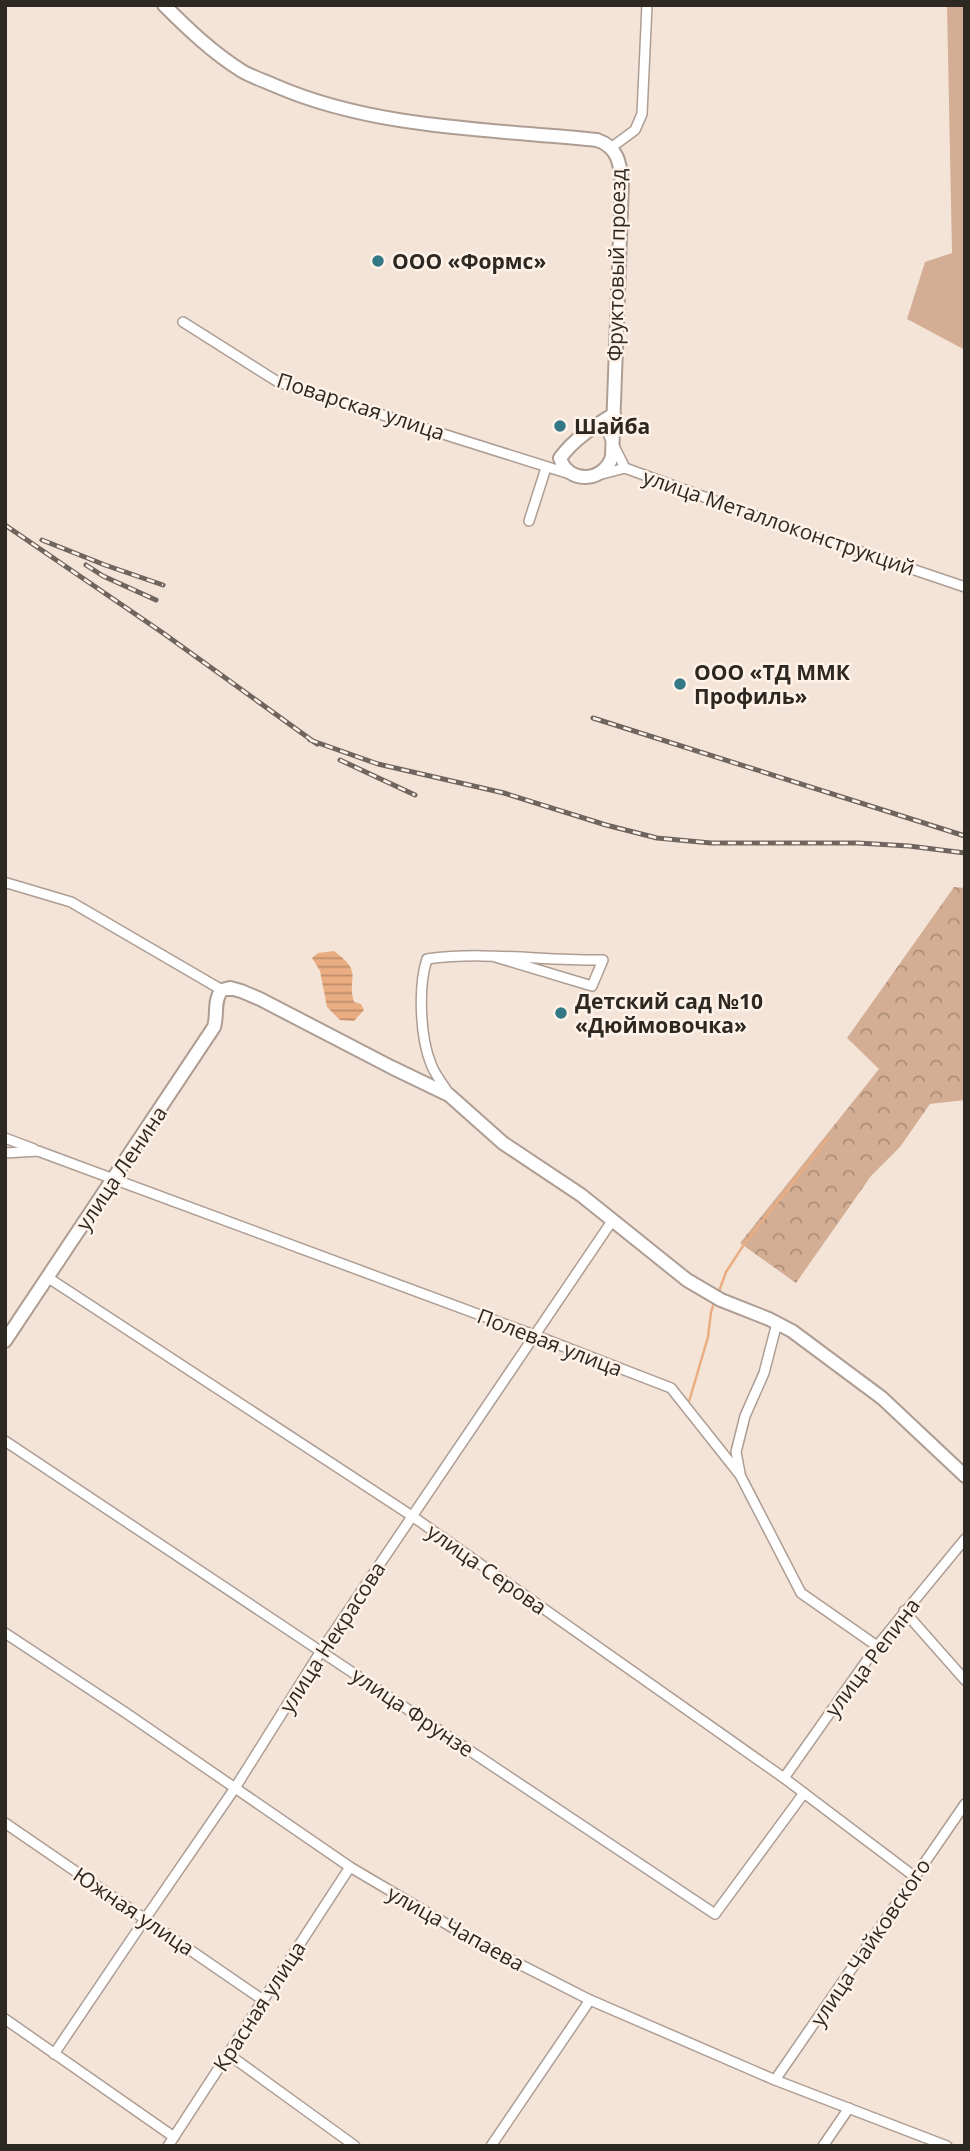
<svg xmlns="http://www.w3.org/2000/svg" width="970" height="2151" font-family="'Open Sans',sans-serif">
<defs>
<pattern id="forest-crowns" width="20" height="18" patternUnits="userSpaceOnUse" patternTransform="scale(1.75)"><rect width="20" height="18" fill="#d4ae94"/><path d="M2 6a3 3 0 1 1 6 0M12 15a3 3 0 1 1 6 0" fill="none" stroke="#ac8e78"/></pattern>
<pattern id="water-rules" width="6" height="5" patternUnits="userSpaceOnUse" patternTransform="scale(1.75)"><rect width="6" height="5" fill="#eaad81"/><path d="M0 2.5h6" fill="none" stroke="#be8d69"/></pattern>
</defs>
<rect width="100%" height="100%" fill="#f4e4d8"/>
<polygon fill="#d4ae94" points="947,5 965,5 965,350 907,319 925,262 952,253"/>
<polygon fill="url(#forest-crowns)" points="954,887 965,888 965,1100 930,1104 900,1147 871,1176 796,1283 740,1243 879,1069 847,1038"/>
<path fill="url(#water-rules)" d="M334,951C365,974 346,976 354,1002L361,1004L364,1010L354,1021L340,1020L327,1007L320,971L312,958L318,953Z"/>
<g fill="none" stroke-linecap="round" stroke-linejoin="round">
<g stroke="#eaad81" stroke-width="2.5">
<polyline points="718,1294 726,1272 745,1243 828,1138"/>
<polyline points="688,1405 708,1337 711,1312 715,1300"/>
</g>
<g stroke="#ad9d93" stroke-width="12">
<g id="street">
<polyline points="612,147 635,130 642,114 647,5"/>
<polyline points="183,322 278,382 570,474"/>
<polyline points="597,424 607,432 625,468"/>
<polyline points="625,468 770,521 965,587"/>
<polyline points="602,474 625,468"/>
<polyline points="529,521 546,468"/>
<polyline points="7,883 71,902 222,990"/>
<path d="M449,1094C443,1084 435,1075 431,1064C420,1037 418,986 427,959C485,951 544,961 603,960L592,986L492,956"/>
<polyline points="5,1138 34,1149"/>
<polyline points="5,1153 38,1151 534,1335 671,1388 740,1475 801,1593 877,1646"/>
<polyline points="47,1277 412,1516 784,1778 915,1877"/>
<polyline points="5,1441 715,1914 804,1793"/>
<polyline points="740,1473 736,1452 745,1416 764,1373 777,1323"/>
<polyline points="904,1611 965,1680"/>
<polyline points="5,1633 126,1713 350,1867 482,1945 590,2000 775,2080 947,2146"/>
<polyline points="784,1778 877,1646 965,1539"/>
<polyline points="5,1823 263,2000"/>
<polyline points="5,2019 174,2137"/>
<polyline points="54,2054 145,1919 235,1788 321,1651 612,1221"/>
<polyline points="228,2054 355,2146"/>
<polyline points="775,2080 965,1804"/>
<polyline points="168,2146 350,1867"/>
<polyline points="491,2146 590,2000"/>
<polyline points="823,2146 849,2108"/>
</g>
</g>
<g stroke="#ad9d93" stroke-width="16">
<g id="secondary">
<path d="M164,5C188,29 213,53 242,71C252,77 265,81 276,86C375,129 491,129 597,140C618,147 620,163 622,183L612,457C603,483 568,484 560,458C575,438 593,427 614,414"/>
<path d="M5,1341L214,1027C218,1015 213,1000 222,990L230,988L241,991L260,999L391,1067L449,1095L503,1143L581,1195L687,1280L721,1300L769,1319L792,1331L882,1398L965,1476"/>
</g>
</g>
<use href="#street" stroke="#fff" stroke-width="9"/>
<use href="#secondary" stroke="#fff" stroke-width="12"/>
<g stroke="#6f655e" stroke-width="5">
<g id="rail">
<polyline points="5,525 163,633 317,744"/>
<polyline points="42,540 105,565 163,585"/>
<polyline points="86,565 103,576 156,600"/>
<polyline points="593,718 965,836"/>
<polyline points="310,740 378,764 504,793 606,825 657,838 711,843 858,843 909,846 965,853"/>
<polyline points="340,760 415,795"/>
</g>
</g>
<use href="#rail" stroke="#fff2e8" stroke-width="2.5" stroke-dasharray="8" stroke-linecap="butt"/>
</g>
<g fill="#327885" stroke="#fff2e8" stroke-width="2.5">
<circle cx="378" cy="261" r="7"/>
<circle cx="560" cy="426" r="7"/>
<circle cx="680" cy="684" r="7"/>
<circle cx="561" cy="1013" r="7"/>
</g>
<g text-anchor="middle" dominant-baseline="central" stroke-width="5" stroke-linejoin="round" paint-order="stroke">
<g font-size="21" font-weight="bold" fill="#2e2823" stroke="#fff2e8" text-anchor="start">
<text x="392" y="261">ООО «Формс»</text>
<text x="574" y="426">Шайба</text>
<text x="694" y="672">ООО «ТД ММК<tspan x="694" dy="24">Профиль»</tspan></text>
<text x="575" y="1001">Детский сад №10<tspan x="575" dy="24">«Дюймовочка»</tspan></text>
</g>
<g font-size="21" fill="#2e2823" stroke="#fff2e8">
<text transform="translate(616 265) rotate(-89)">Фруктовый проезд</text>
<text transform="translate(361 406) rotate(18)">Поварская улица</text>
<text transform="translate(779 522) rotate(19)">улица Металлоконструкций</text>
<text transform="translate(121 1168) rotate(-56)">улица Ленина</text>
<text transform="translate(550 1342) rotate(21)">Полевая улица</text>
<text transform="translate(487 1569) rotate(35)">улица Серова</text>
<text transform="translate(332 1637) rotate(-57)">улица Некрасова</text>
<text transform="translate(872 1657) rotate(-53)">улица Репина</text>
<text transform="translate(413 1712) rotate(34)">улица Фрунзе</text>
<text transform="translate(134 1911) rotate(34)">Южная улица</text>
<text transform="translate(456 1928) rotate(29)">улица Чапаева</text>
<text transform="translate(870 1942) rotate(-56)">улица Чайковского</text>
<text transform="translate(259 2006) rotate(-57)">Красная улица</text>
</g>
</g>
<rect width="970" height="2151" fill="none" stroke="#2e2823" stroke-width="14"/>
</svg>
